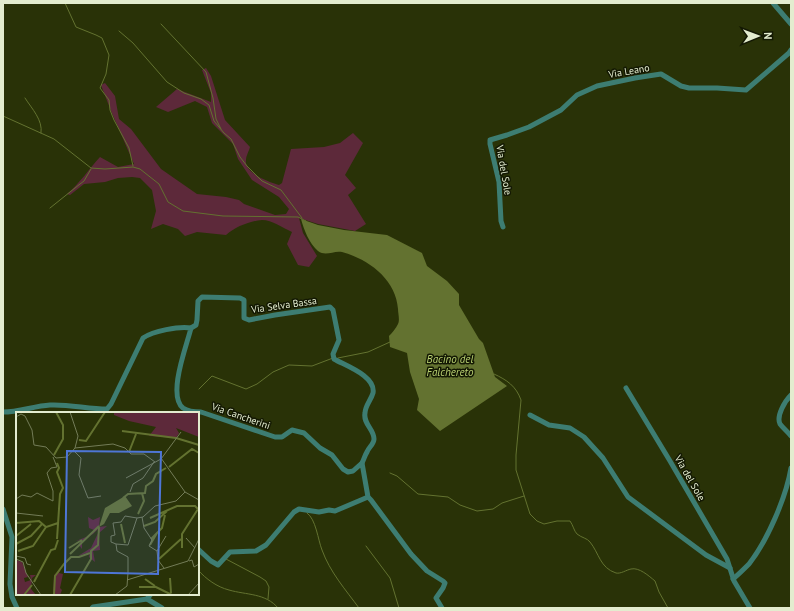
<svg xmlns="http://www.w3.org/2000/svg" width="794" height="611" font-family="'PT Sans',sans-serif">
<rect width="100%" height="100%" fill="#293207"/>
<path fill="#5d293a" d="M206,68L211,76L225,120L250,147C249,151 246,156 246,160C244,173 269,182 279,185L282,183L291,149L324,147L340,143L353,133L363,143L345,175L356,188L348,195L366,224L355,231L318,224L299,218L303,233L317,256L309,267L298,265L287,244L292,232C283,228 272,220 262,220C250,221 235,227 226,235L197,232L185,236L178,229L163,224L151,229L156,211L152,190L140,178L132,177L118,178L105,182L84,184L70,195L67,194C80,183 89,169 100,157L118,167L134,164L111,111L101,85L105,83L115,96L119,119L131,129L161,169L197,194L226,197L239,200L244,204L275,215L286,214L289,209L279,197L252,180L238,159L233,144L212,123L207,107L195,101L168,112L156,107L177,89L211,102V93L202,70Z"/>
<path fill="#637230" d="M301,219L318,225L344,230L387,235L422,253L427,266L447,281L459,294V305L479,339L483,343L495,377L507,386L440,431L417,410L419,399L410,372L407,353L390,347L389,336C392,333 396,328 398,324C400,320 398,313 398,309C396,279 368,259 342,252C334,250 326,257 318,251C309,243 304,230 301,219Z"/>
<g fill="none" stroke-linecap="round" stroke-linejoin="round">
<g stroke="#637230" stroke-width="1">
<polyline points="65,3 76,27 96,35 102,38 109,55 106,74 100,88 109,100 110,110 114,120 129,148 133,166"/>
<polyline points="161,24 206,72 213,98 216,119 221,129"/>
<polyline points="119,31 133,43 167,82 184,93 201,99 209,105 214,121 224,133 231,139 240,157 247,166 262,181 281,190 302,218"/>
<path d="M25,98C32,109 43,120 41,133"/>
<polyline points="3,116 54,139 91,168 105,169 133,167 140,169 159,184 168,202 183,211 223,216 298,217 306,221"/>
<polyline points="50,208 80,184 84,181 91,169"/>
<polyline points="338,358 368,352 390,342"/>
<path d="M494,374C507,380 516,386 521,400L516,455V470L530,514L537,521L544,524L557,521H570C573,525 574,531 577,534C582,538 587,538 590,542C599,553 600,568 616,573C621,574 626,570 631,569C639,567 649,576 655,581L659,592L668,608"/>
<polyline points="199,389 212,376 246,389 257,384 273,372 289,365 312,366 333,358"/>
<polyline points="390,473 397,476 418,494 448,497 460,505 477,511 493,509 502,503 524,496"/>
<path d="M307,513C316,519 318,540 322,550C330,572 345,589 359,608"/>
<polyline points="366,546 390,578 399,608"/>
<polyline points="226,559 260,577 266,581 269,587 268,599"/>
<path d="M198,570C206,579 217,587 229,590C246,595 266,593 278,608"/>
</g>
<g stroke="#3d7d72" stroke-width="5">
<polyline points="773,3 791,24"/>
<polyline points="503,227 501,221 499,182 490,144 490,140 507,135 529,127 561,110 577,95 597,86 635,78 661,74 681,86 689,88 717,88 746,90 789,53 791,50"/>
<path d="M191,328L196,325L197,320L198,301L202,297L240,298L244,300V318L249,320L275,315L330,307L333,310L339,340L333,354L334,359C346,366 376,376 373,393C371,400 365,406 365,413C363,424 374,429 374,439C374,444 369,447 367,452C365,455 364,459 362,463"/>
<polyline points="626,388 670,461 727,559 734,581 750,608"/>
<path d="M791,395C785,401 776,416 780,424C783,428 788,432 791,436"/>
<path d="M3,412C19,412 34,406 50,405C69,404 88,409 107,409L111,404L143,338C153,331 179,326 191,328C187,345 167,395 183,408C189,412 195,412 201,412L275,437H282L292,430L304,433L320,448L332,455L343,469L348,472L353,471L362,463L368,497L371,500L411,554L427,571L443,581L445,583L443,588L436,598L442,608"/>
<polyline points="530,415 549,425 570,428 584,437 603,458 628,497 706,555 730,568"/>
<polyline points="3,509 12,537 10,584 12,597 17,608"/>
<polyline points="198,549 211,561 218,565 230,552 256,551 266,545 294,512 299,509 319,512 329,510 335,511 368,497"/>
<path d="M733,579C739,574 744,569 749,564C767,541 786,498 791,468"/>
<polyline points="147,599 162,608"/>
<polyline points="92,608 93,607 147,599 151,594"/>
</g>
</g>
<g text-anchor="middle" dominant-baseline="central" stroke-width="3" stroke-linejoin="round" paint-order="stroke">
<g font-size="10" fill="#e3eccf" stroke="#131803">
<text transform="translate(629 71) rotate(-10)">Via Leano</text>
<text transform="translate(504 170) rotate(80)">Via del Sole</text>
<text transform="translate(284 305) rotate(-8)">Via Selva Bassa</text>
<text transform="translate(241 416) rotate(19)">Via Cancherini</text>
<text transform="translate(690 478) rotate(60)">Via del Sole</text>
</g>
<g font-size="11" font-style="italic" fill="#b9d072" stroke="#131803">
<text x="450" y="359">Bacino del<tspan x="450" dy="13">Falchereto</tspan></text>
</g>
</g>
<g transform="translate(16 412)">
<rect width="183" height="183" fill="#293207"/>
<path d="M98,0H183V25L160,16L163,21L160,26L133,24L140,15L113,9L98,3ZM72,105L77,108L84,105L83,115L91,114L83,121L84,138L77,139L79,150L73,145L74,140L62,144L75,136L83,119L82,117L77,122L66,129V137L63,133L65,128L60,129L75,123L78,118L73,116ZM0,148L6,150L12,165L8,166L9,170L15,168L14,163H20L16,166L15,177L20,183H0ZM45,157L43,161L47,162L44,176L46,178L44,183H37L38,163Z" fill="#5d293a"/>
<path d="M109,84L116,94L103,101H94L88,112L83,115L89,96Z" fill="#637230"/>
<path fill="none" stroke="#637230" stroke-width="2" d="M106,19L160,26L183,33M63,28L70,29L89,0M113,40L120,22M38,43L47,27V13L40,0M41,51L43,56L41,60L47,76L44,82L41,127M153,55L176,37L183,41M107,86L112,82L129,81L130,74L137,69L140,62L150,56M122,102L128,89L126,81M134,106L161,94H179L182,97M0,111L23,109L30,115M105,112L109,131M128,114L139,110L151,99M0,124L15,112M135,127L146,116L149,103M0,132L15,124L26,112M134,133L141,121M53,136L66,128M166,136V122L182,97M2,139L17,134L30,115L42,111M54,142L83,114M143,147L165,127M154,166L155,181M129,167L139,174M18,170L35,138L39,137L42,128M123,175H140L156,183M8,183L16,173M38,183L39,164L48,152L55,145H63L74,141M54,183L75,147V139L82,133L83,115"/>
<path fill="none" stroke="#737c57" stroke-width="1" d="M54,0L62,24L59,36M0,5L5,2L9,4L16,18L18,33L30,35L40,46L51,45L59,36L97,32L109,36L115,42H128L139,50M57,38L65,46L63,63L72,86L85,84M145,46L169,80L183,88M110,66L145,47L165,20M114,80L117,72L127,66L138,50M0,87L6,83L15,85L21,81L37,89V79L31,61L35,56L41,55L37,45M0,101L27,104M126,105L128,116L136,128L133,134L141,139L142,148L148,156M170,126L179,136M100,132L95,130V124L99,123L97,111L105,110L109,104L121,106M141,139L150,124M0,144L9,146L11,152L15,153M0,147L7,150L10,161L25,183M172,149L183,127M173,149L176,148L178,155L183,152M111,168L172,149M99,183L111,174L112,161V145L101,139L100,132L112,133L121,106L127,105L139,94L160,89L169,80M172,183L183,171"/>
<path fill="#4e76d6" fill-opacity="0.15" stroke="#4e76d6" stroke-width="2" d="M51,39L145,40L142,162L49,160Z"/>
<rect width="183" height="183" fill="none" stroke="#e3eccf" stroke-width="2"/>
</g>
<rect width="794" height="611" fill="none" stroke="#e3eccf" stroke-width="8"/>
<g transform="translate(758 36) rotate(89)" stroke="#131803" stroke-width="3" paint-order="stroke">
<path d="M0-3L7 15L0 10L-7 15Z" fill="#e3eccf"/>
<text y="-6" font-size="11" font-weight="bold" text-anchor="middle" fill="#e3eccf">N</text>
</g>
</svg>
